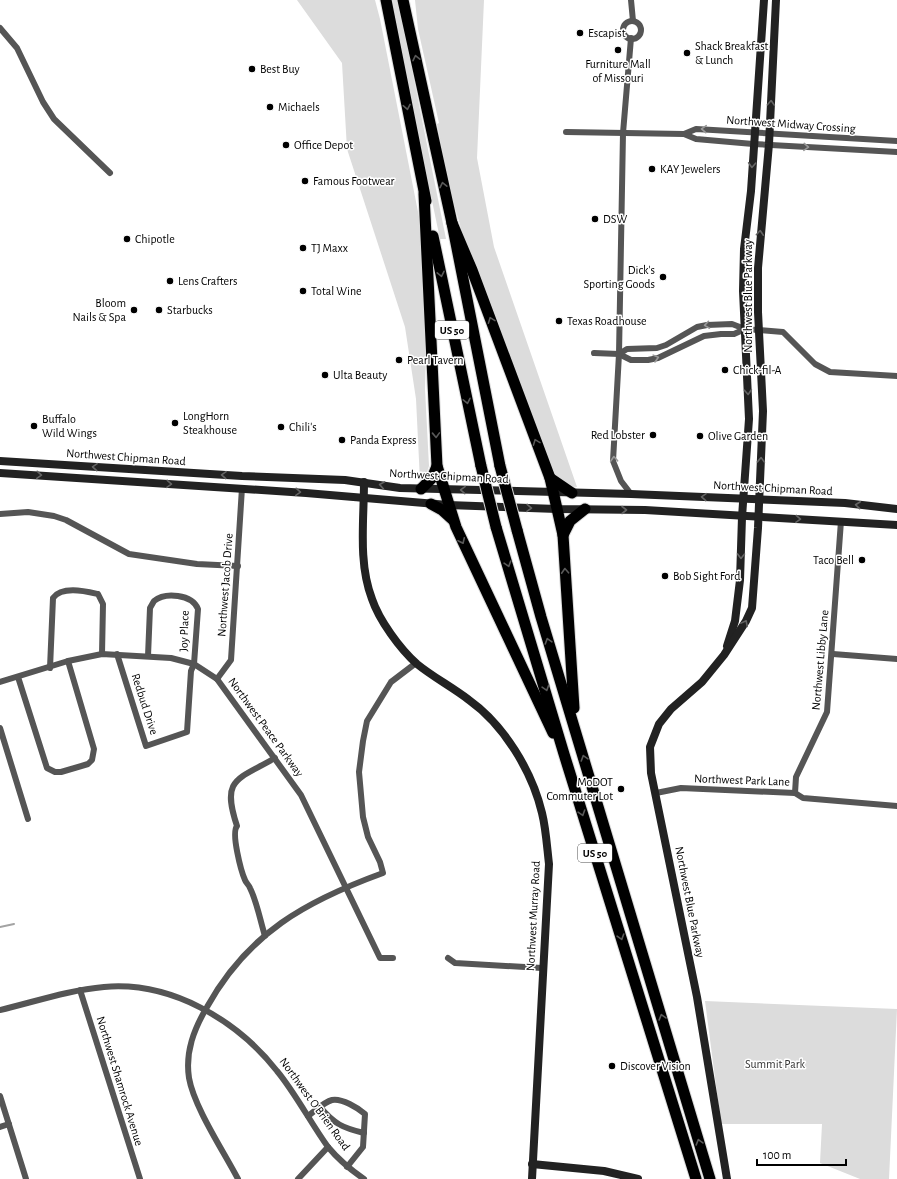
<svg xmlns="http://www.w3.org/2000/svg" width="897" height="1179" font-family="'Alegreya Sans',sans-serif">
<rect width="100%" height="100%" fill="#fff"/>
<g fill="#dcdcdc">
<polygon points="297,0 375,0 380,19 420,222 427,317 425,389 429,466 426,475 420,481 416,399 405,327 347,149 342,63"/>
<polygon points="390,0 398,0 446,239 440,239"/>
<polygon points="415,0 484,0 477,158 494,247 577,487 565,486 555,477 465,242 451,194 437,124 439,123 418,29"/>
<polygon points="705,1001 897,1009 889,1179 860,1179 820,1163 822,1124 721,1124"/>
</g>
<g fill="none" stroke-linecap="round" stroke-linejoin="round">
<polyline stroke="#a3a3a3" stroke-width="2" points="0,927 14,924"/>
<g stroke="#dbdbdb" stroke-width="13">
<g id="highway">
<polyline points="386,0 426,201"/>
<polyline points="403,0 452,223 500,466"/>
<polyline points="424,194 437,466 456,527 553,733"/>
<polyline points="452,223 472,270 550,478 563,535 574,708"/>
<polyline points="433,236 481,466"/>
<polyline points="550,478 572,493"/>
<polyline points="421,489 432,478 437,466"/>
<polyline points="431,504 442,510 453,520"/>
<polyline points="496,527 564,754 696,1179"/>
<polyline points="517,530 541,617 710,1179"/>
<polyline points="563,535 570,521 585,509"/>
</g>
</g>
<g stroke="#555" stroke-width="6">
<polyline points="631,0 633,21"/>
<circle cx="632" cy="30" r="9"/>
<polyline points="0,28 17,48 43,102 54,119 110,173"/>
<polyline points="566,132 684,134 696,139 753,144 897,152"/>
<polyline points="684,134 696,129 897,141"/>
<polyline points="594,353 619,354 631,360 648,360 658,358 704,336 721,334 734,334 745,329"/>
<polyline points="619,354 627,349 657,348 666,345 697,327 707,325 732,324 745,329 783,332 815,364 830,372 897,376"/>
<polyline points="631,494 621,481 613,461 619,354 623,133 631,38"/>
<polyline points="0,514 28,512 54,516 66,520 129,554 197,564 238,566"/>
<path d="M117,654L146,746L187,732L191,671L194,664L198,609C192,594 165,592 154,601L150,608L148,656"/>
<polyline points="833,654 897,659"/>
<path d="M50,668L53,598C62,586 84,591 98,594L103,604L102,654"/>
<polyline points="18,677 47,768 55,772 61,772 88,764 92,760 94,749 68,661"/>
<polyline points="217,679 231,660 242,488"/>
<polyline points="0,682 68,661 102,654 171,658 194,664 217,679 301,795 380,958 393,958"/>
<polyline points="0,728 28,819"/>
<polyline points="656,793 681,788 795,793 803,798 897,806"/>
<polyline points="795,793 796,777 827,712 841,521"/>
<path d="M265,936C260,920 257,902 250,888C249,885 246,883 245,880C241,871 231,833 237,826C221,778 237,780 275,758"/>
<polyline points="448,958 455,963 542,968"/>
<polyline points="80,990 140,1179"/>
<path d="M0,1010C34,1002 69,990 104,987C171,981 237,1020 277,1071C296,1094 310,1122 328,1147C338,1159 351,1170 364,1179"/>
<polyline points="0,1096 26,1179"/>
<path d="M320,1107C334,1124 343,1128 364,1133"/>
<path d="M308,1116C315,1111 324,1102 332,1100C342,1098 358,1108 365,1114L363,1147L347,1167"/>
<polyline points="0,1127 9,1124"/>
<path d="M238,1179C224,1152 194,1107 189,1078C185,1052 194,1029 207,1007C248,933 306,901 383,873L380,862L368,837L363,817L359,772L363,741L367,721L391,682L416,663"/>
<polyline points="298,1179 328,1147"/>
</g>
<g stroke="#222" stroke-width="8">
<polyline points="0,461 242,476 345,480 400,488 631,494 845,503 897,509"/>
<polyline points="0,473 306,493 448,505 557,509 645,510 897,525"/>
<path d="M364,482C364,520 358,563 372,599C379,620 400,649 417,664C433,677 452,687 469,700C504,725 532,771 542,813C546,829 547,847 549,864L532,1179"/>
<polyline points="727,646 735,621 740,580 742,517 749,419 743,291 744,249 751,191 764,0"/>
<polyline points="532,1164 604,1171 638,1179"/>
<polyline points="727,1179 697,997 651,773 650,747 659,724 671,709 702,682 724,655 746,621 752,608 758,528 763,411 758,312 758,268 769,144 776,0"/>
</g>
<use href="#highway" stroke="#000" stroke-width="11"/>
<g stroke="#dbdbdb" stroke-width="13" stroke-linecap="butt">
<g id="highway-bridge">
<polyline points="481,466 496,527"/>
<polyline points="500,466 517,530"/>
</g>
</g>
<use href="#highway-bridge" stroke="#000" stroke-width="11"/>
</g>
<defs><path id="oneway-chevron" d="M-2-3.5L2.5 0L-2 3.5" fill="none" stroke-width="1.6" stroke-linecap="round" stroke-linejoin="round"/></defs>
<g stroke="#595959">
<use href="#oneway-chevron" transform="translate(416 58) rotate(-102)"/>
<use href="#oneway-chevron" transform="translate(407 107) rotate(79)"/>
<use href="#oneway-chevron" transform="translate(443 185) rotate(-102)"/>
<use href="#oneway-chevron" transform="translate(441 274) rotate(78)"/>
<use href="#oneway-chevron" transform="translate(491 320) rotate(-111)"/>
<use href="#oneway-chevron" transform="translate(467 401) rotate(78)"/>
<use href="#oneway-chevron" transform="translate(436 435) rotate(88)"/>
<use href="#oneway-chevron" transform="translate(536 442) rotate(-111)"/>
<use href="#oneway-chevron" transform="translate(462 541) rotate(65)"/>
<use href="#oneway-chevron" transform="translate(508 564) rotate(73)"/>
<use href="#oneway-chevron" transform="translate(565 571) rotate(-93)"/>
<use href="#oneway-chevron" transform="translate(548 641) rotate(-107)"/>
<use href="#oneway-chevron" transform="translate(546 688) rotate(73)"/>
<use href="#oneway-chevron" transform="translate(584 758) rotate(-107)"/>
<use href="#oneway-chevron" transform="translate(582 813) rotate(73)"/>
<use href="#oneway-chevron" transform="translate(621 937) rotate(73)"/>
<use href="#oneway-chevron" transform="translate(662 1017) rotate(-106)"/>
<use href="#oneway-chevron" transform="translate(699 1142) rotate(-106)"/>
</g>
<g stroke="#646464">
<use href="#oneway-chevron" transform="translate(771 103) rotate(-87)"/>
<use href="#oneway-chevron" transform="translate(752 165) rotate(93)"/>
<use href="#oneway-chevron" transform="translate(760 233) rotate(-86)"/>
<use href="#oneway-chevron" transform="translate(748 392) rotate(87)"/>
<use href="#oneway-chevron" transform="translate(761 460) rotate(-88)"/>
<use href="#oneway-chevron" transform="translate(95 467) rotate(-176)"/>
<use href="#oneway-chevron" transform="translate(39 475) rotate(4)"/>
<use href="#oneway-chevron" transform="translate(224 475) rotate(-177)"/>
<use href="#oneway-chevron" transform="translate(169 484) rotate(4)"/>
<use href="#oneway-chevron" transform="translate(382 485) rotate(-170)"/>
<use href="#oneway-chevron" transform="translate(463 490) rotate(-178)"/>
<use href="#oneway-chevron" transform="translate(298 492) rotate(4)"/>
<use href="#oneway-chevron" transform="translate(704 497) rotate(-177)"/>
<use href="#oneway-chevron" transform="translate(858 505) rotate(-174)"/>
<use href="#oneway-chevron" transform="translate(529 508) rotate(2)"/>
<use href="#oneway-chevron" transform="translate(624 510)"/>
<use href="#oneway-chevron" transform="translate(798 519) rotate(3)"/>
<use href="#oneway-chevron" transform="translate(741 556) rotate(91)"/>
<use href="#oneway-chevron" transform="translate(745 623) rotate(-62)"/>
</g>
<g stroke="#999">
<use href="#oneway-chevron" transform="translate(704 129) rotate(-176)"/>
<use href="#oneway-chevron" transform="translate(806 147) rotate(3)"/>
<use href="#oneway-chevron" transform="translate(707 325) rotate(172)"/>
<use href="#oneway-chevron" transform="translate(656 358) rotate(-15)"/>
<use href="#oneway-chevron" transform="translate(614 459) rotate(-93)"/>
</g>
<g fill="#000" stroke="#fff" stroke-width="1.5">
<circle cx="580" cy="33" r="4"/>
<circle cx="618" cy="50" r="4"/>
<circle cx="687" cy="53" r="4"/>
<circle cx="252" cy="69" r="4"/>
<circle cx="270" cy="107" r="4"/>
<circle cx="286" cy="145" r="4"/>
<circle cx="652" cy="169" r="4"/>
<circle cx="305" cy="181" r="4"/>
<circle cx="595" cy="219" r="4"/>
<circle cx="127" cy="239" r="4"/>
<circle cx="303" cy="248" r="4"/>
<circle cx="663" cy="277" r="4"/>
<circle cx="170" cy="281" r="4"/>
<circle cx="303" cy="291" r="4"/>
<circle cx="134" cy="310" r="4"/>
<circle cx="159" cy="310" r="4"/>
<circle cx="559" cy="321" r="4"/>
<circle cx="399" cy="360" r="4"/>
<circle cx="725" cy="370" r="4"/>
<circle cx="325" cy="375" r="4"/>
<circle cx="175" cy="423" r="4"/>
<circle cx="34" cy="426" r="4"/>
<circle cx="281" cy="427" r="4"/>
<circle cx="653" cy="435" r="4"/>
<circle cx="700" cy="436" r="4"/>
<circle cx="342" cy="440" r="4"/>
<circle cx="862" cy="560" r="4"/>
<circle cx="665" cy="576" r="4"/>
<circle cx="621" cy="789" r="4"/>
<circle cx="612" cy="1066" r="4"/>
</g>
<g text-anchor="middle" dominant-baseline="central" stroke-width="3" stroke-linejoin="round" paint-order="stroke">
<g fill="#fff" stroke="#4c4c4c" stroke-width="1">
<rect x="435" y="321" width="34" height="18" rx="3"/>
<rect x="578" y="844" width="34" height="18" rx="3"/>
</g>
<g font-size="11" font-weight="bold" fill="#000">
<text x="452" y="330">US 50</text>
<text x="595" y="853">US 50</text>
</g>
<g font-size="12" fill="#000" stroke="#fff" text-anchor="start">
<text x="588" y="33">Escapist</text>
<text x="695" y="46">Shack Breakfast<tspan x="695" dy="14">&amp; Lunch</tspan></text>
<text x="618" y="64" text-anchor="middle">Furniture Mall<tspan x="618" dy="14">of Missouri</tspan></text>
<text x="260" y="69">Best Buy</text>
<text x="278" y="107">Michaels</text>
<text x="294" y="145">Office Depot</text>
<text x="660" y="169">KAY Jewelers</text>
<text x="313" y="181">Famous Footwear</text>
<text x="603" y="219">DSW</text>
<text x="135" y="239">Chipotle</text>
<text x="311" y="248">TJ Maxx</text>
<text x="655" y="270" text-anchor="end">Dick's<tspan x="655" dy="14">Sporting Goods</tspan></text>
<text x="178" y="281">Lens Crafters</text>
<text x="311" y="291">Total Wine</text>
<text x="126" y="303" text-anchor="end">Bloom<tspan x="126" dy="14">Nails &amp; Spa</tspan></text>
<text x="167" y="310">Starbucks</text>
<text x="567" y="321">Texas Roadhouse</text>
<text x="407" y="360">Pearl Tavern</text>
<text x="733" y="370">Chick-fil-A</text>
<text x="333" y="375">Ulta Beauty</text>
<text x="183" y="416">LongHorn<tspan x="183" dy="14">Steakhouse</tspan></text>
<text x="42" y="419">Buffalo<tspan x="42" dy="14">Wild Wings</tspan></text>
<text x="289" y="427">Chili's</text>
<text x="645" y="435" text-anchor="end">Red Lobster</text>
<text x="708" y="436">Olive Garden</text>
<text x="350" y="440">Panda Express</text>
<text x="854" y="560" text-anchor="end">Taco Bell</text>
<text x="673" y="576">Bob Sight Ford</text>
<text x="613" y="782" text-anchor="end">MoDOT<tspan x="613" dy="14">Commuter Lot</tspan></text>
<text x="620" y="1066">Discover Vision</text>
</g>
<g font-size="12" fill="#000" stroke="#fff">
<text transform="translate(791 124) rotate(4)">Northwest Midway Crossing</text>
<text transform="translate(748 296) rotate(-90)">Northwest Blue Parkway</text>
<text transform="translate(126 457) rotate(4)">Northwest Chipman Road</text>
<text transform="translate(449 476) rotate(3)">Northwest Chipman Road</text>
<text transform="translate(773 488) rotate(3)">Northwest Chipman Road</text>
<text transform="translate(225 585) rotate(-86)">Northwest Jacob Drive</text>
<text transform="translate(184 631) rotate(-88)">Joy Place</text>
<text transform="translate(820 660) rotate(-85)">Northwest Libby Lane</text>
<text transform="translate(145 704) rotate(72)">Redbud Drive</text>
<text transform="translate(266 727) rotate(54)">Northwest Peace Parkway</text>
<text transform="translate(742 780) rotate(2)">Northwest Park Lane</text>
<text transform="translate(690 902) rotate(79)">Northwest Blue Parkway</text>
<text transform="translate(533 916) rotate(-87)">Northwest Murray Road</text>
<text transform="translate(120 1081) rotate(73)">Northwest Shamrock Avenue</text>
<text transform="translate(315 1104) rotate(54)">Northwest O'Brien Road</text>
</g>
<g font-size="12" fill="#333" stroke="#fff">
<text x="775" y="1064">Summit Park</text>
</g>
</g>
<path d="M757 1159v6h89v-6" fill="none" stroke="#000000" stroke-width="2"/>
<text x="763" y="1159" font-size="12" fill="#000000" stroke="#ffffff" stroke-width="3" paint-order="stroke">100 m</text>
</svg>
